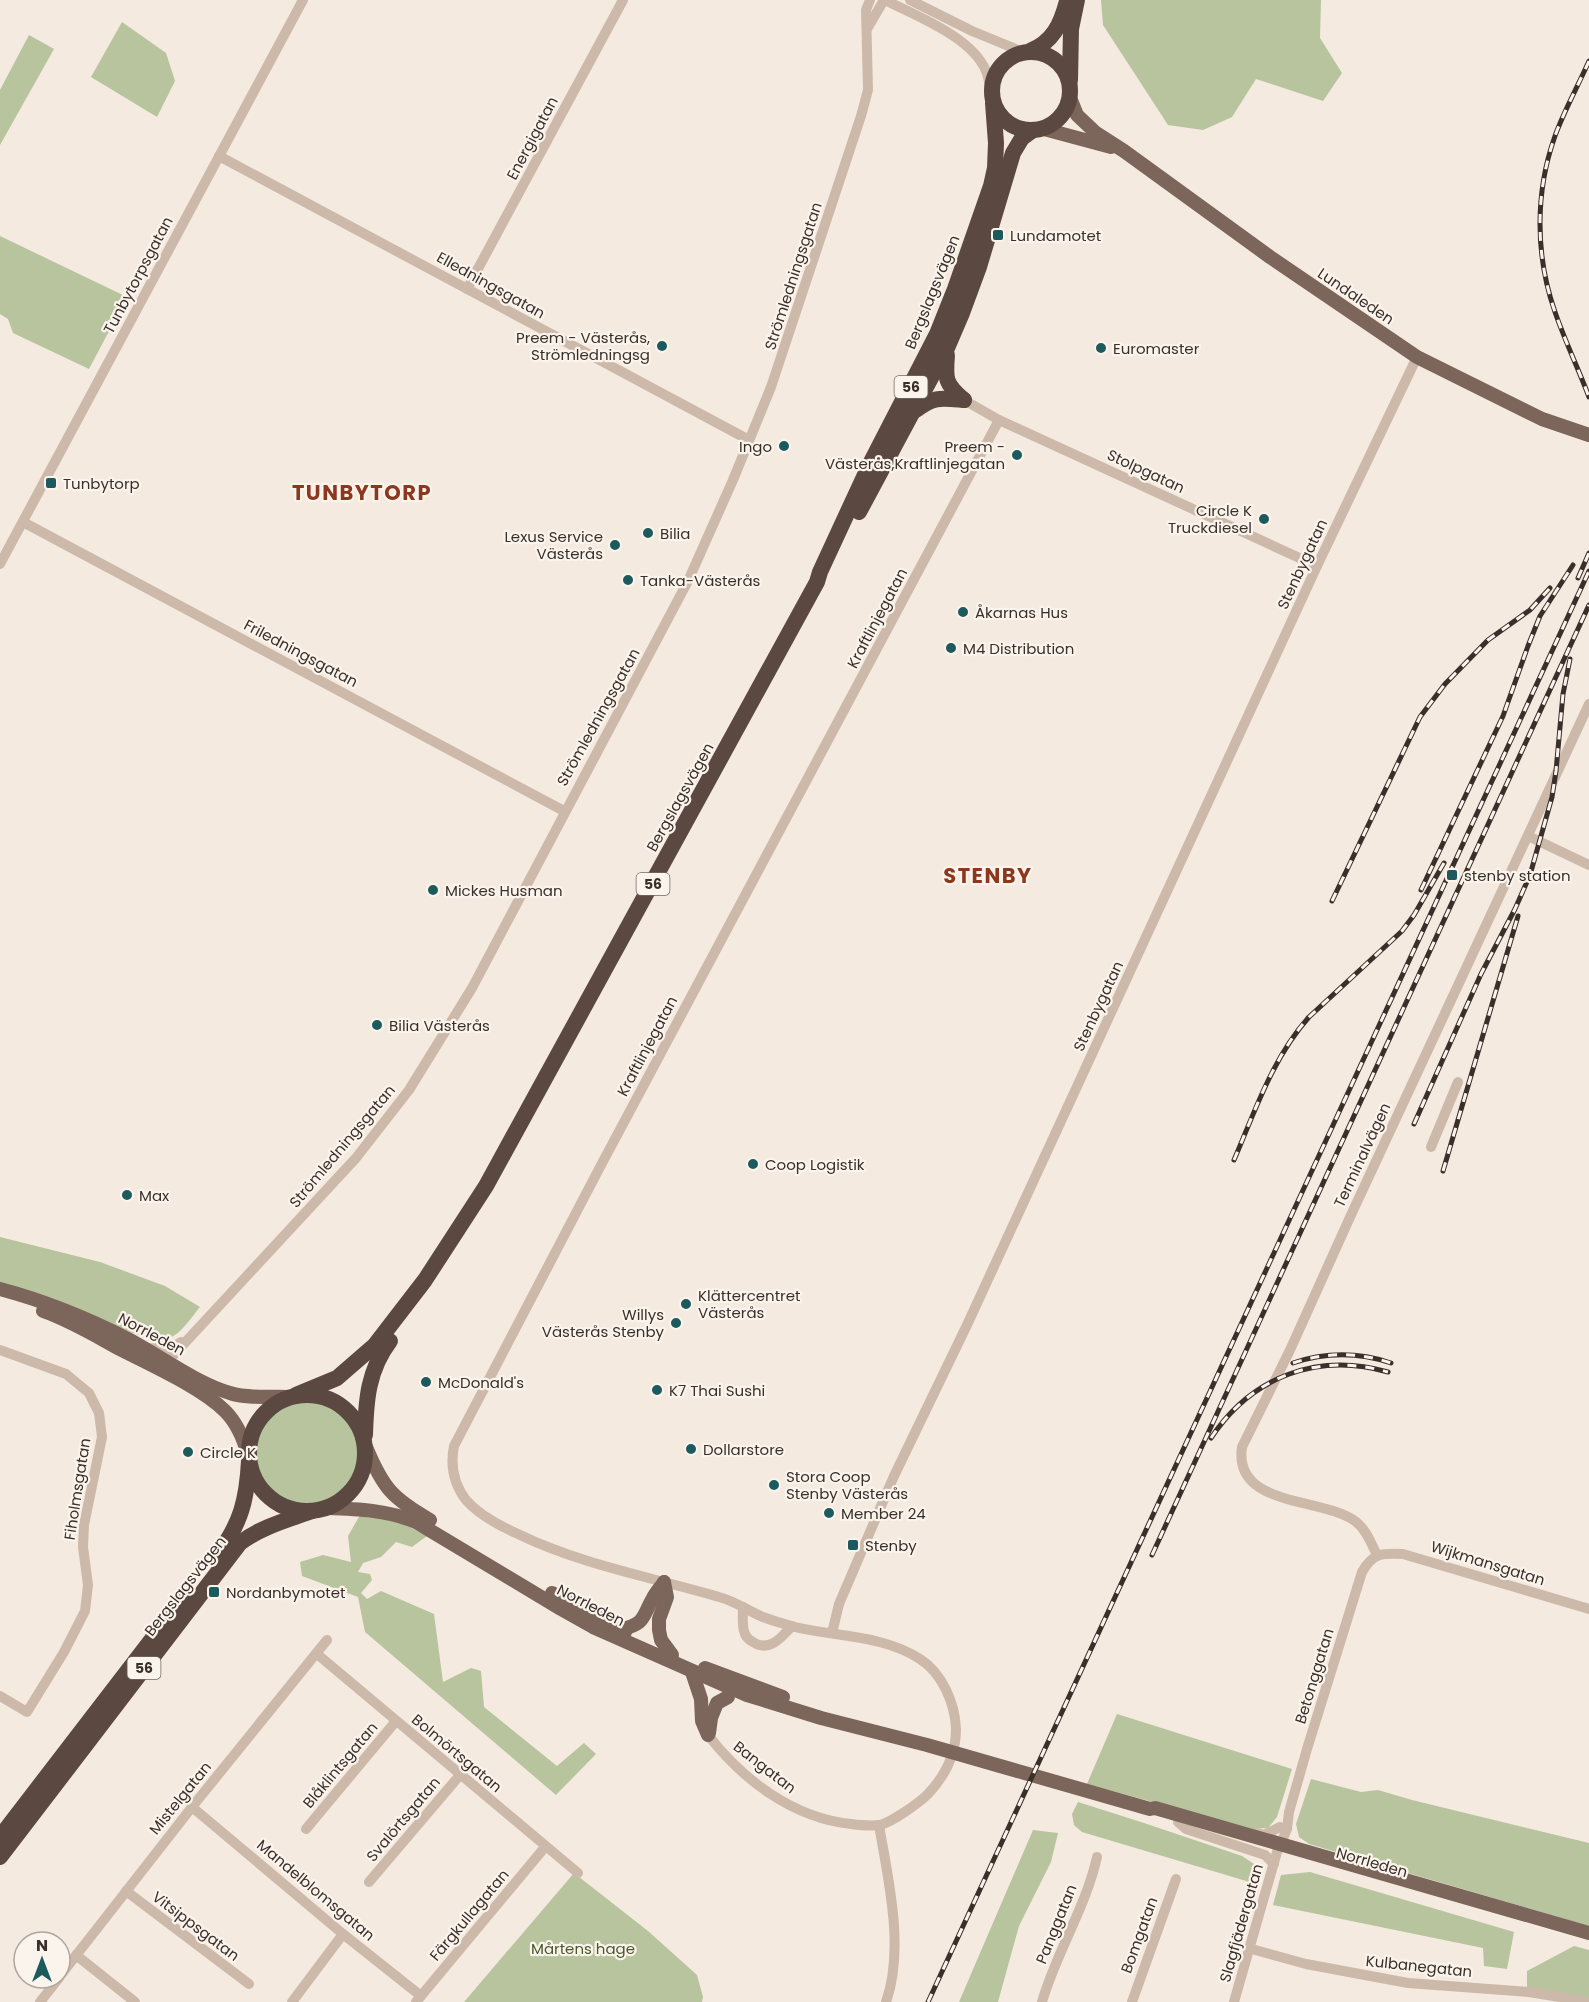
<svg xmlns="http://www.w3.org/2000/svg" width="1589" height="2002" font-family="Poppins,sans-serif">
<rect width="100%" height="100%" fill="#f4eadf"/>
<g fill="#b7c49e">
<polygon points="1101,0 1321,0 1320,38 1342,73 1323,101 1256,79 1232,117 1203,130 1168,125 1103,25"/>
<polygon points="122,22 166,53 175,81 157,117 91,77"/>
<polygon points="29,35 54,49 0,145 0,90"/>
<polygon points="0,236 127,297 89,369 13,333 8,319 0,314"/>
<path d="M0,1237L100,1262L165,1286L200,1307C185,1325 176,1344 150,1340L50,1299L0,1285Z"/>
<circle cx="308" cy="1452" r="53"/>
<polygon points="360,1515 392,1518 427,1536 412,1547 396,1542 381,1557 363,1563 358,1572 370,1574 372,1580 361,1593 367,1599 381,1591 434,1614 443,1682 471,1668 481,1671 484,1707 557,1766 584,1743 596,1754 556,1795 365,1632 358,1597 302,1576 300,1562 323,1555 351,1562 348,1536"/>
<polygon points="1117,1714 1292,1769 1277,1817 1268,1828 1252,1829 1087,1784"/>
<polygon points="1311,1779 1361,1792 1378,1790 1412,1800 1589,1843 1589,1926 1309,1844 1299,1837 1296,1824"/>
<polygon points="1078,1802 1141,1822 1242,1856 1257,1866 1253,1883 1082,1832 1074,1825 1072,1814"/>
<polygon points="1033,1830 1058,1833 1051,1862 1019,1926 998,2002 959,2002"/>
<polygon points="1310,1872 1514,1932 1507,1969 1484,1966 1483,1948 1273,1905 1281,1875"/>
<polygon points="574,1873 648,1931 697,1975 703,1997 702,2002 464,2002"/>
<polygon points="1574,1946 1589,1950 1589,2001 1527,1988 1527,1971"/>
</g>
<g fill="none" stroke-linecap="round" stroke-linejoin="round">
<g stroke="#cdb9aa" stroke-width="10">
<path d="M885,0C916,16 972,37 986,71C989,78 990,87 992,94"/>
<polyline points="910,0 972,31 1023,52"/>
<polyline points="867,29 884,0"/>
<polyline points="219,156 749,440"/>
<polyline points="467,289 623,0"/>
<polyline points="964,400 999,420 1317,566"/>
<polyline points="23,522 564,811"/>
<polyline points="0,564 303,0"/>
<polyline points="1528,836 1589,865"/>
<polyline points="1431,1147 1458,1082"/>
<polyline points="147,1348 169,1349 181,1342"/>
<polyline points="0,1350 66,1374 89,1393 99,1413 102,1437 84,1525 83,1547 88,1585 85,1611 64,1652 27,1712 0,1696"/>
<polyline points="168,1361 356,1158 409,1090 472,988 688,581 733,480 771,387 861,116 868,90 866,10 870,0"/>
<path d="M1377,1555C1371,1543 1366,1529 1355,1521C1321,1497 1233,1507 1242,1447L1290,1350L1351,1215L1589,704"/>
<path d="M743,1607C743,1614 742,1624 744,1631C745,1636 749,1640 753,1642C769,1653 782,1637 792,1626"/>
<polyline points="832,1633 839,1604 894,1476 967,1325 1317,566 1417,357"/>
<polyline points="317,1654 578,1873"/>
<path d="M708,1735C743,1780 793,1818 851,1824C859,1825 872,1826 880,1825C892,1822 919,1803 928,1794C945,1776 956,1754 956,1729C955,1703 942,1673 920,1659C883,1635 837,1637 795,1627C784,1624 773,1621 763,1617C748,1611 735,1601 719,1597C651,1577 582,1565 518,1534C500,1526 479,1515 466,1500C453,1483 450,1466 454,1446L600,1167L999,420"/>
<polyline points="192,1807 343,1934 421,1996"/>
<polyline points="1178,1822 1186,1829 1265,1855 1274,1864"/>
<path d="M879,1825C888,1879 905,1948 886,2002"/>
<polyline points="306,1829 396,1721"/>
<polyline points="1256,1833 1264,1835 1280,1827"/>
<polyline points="369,1882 460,1775"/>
<polyline points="126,1891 249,1984"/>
<polyline points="1248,1948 1306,1964 1408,1983 1529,1992 1589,2002"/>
<polyline points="76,1955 135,2002"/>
<polyline points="60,1976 192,1807 327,1640"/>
<polyline points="40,2002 59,1978"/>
<polyline points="292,2002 343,1934"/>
<polyline points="416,2002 545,1847"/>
<path d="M1042,2002C1056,1953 1086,1907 1097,1857"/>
<polyline points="1132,2002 1176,1879"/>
<path d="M1234,2002L1277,1852L1287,1829L1289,1812L1307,1749L1362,1572C1373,1553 1381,1553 1403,1554L1589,1609"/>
</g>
<g stroke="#7c655a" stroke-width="14">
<polyline points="1071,100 1077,115 1096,133 1124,151 1270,257 1417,357 1542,419 1589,435"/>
<polyline points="1044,129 1111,147"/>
<path d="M0,1289C45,1301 87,1318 128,1339C160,1356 196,1383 230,1393C248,1399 270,1396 289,1397"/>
<path d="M43,1311C69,1320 94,1335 118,1348C149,1364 201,1387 225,1411C237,1423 244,1440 248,1455"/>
<path d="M366,1447C383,1488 392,1498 430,1520"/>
<path d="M327,1508C358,1509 387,1510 416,1522L561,1609L593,1627L747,1695L821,1718L927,1745L1150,1809L1155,1808L1589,1933"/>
<polyline points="664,1582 667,1597 659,1619 659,1630 661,1640 672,1655"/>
<polyline points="552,1593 625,1632"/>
<path d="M620,1630C646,1623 641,1619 653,1598C656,1592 661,1587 664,1582"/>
<polyline points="705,1668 783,1697"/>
<polyline points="692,1672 701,1699 702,1721 708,1735"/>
<polyline points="709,1733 711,1718 717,1703 728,1697"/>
</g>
<g stroke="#5b4840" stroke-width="16">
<path d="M1030,51C1053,42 1061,24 1067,1"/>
<circle cx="1031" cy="91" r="39"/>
<polyline points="1070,80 1071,29 1077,0"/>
<path d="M947,355C945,379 945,384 964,400"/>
<path d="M916,410C934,396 941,398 964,400"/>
<polyline points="859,512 947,348 962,313 979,267 1013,153 1022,138 1033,130"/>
<circle cx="307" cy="1453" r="58"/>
<polyline points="296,1395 337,1378 375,1345 425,1280 486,1186 817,582 820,572 869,466 937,334 955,289 991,186 995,168 996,143 993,103"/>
<path d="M365,1435C366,1400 368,1370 390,1341"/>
<path d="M217,1555C241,1524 247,1499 249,1461"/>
<polyline points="0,1837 183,1599"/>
<path d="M0,1857L240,1543C261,1527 287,1520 312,1511"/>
</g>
<g stroke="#3a2f2a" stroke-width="5">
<g id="rail">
<path d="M1589,61C1578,86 1564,111 1555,136C1535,192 1535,255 1555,312C1565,341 1578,368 1589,397"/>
<polyline points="1578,578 1589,553"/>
<polyline points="1421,890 1503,716 1528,646 1540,616 1573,565"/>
<polyline points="1332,901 1420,717 1445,684 1488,640 1530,610 1550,588"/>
<polyline points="1414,1124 1481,974 1515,909 1530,875 1552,797 1556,771 1563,694 1570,659"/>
<path d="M1234,1160C1255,1111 1273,1057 1309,1017L1402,931L1414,915L1444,863"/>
<polyline points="1443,1171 1518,916"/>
<path d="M1293,1363C1326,1352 1358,1352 1391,1363"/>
<path d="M1211,1438C1252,1376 1318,1352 1388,1372"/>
<polyline points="1152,1555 1589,605"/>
<polyline points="928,2002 1589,571"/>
</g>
</g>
<use href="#rail" stroke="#fbf4ec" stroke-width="3" stroke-dasharray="9" stroke-linecap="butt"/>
</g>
<g fill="#1d5a5e" stroke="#fbf4ec" stroke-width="2">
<rect x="992" y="229" width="12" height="12" rx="3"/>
<circle cx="662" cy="346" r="6"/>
<circle cx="1101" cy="348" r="6"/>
<circle cx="784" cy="446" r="6"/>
<circle cx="1017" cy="455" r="6"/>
<rect x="45" y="477" width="12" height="12" rx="3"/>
<circle cx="1264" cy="519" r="6"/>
<circle cx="648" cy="533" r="6"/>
<circle cx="615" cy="545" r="6"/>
<circle cx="628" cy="580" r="6"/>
<circle cx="963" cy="612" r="6"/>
<circle cx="951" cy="648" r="6"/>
<rect x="1446" y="869" width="12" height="12" rx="3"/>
<circle cx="433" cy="890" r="6"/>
<circle cx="377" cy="1025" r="6"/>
<circle cx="753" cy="1164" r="6"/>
<circle cx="127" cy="1195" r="6"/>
<circle cx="686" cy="1304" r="6"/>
<circle cx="676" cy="1323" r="6"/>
<circle cx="426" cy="1382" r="6"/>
<circle cx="657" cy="1390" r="6"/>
<circle cx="691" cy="1449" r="6"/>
<circle cx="188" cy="1452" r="6"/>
<circle cx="774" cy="1485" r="6"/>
<circle cx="829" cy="1513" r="6"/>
<rect x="847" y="1539" width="12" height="12" rx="3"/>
<rect x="208" y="1586" width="12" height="12" rx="3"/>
</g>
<g text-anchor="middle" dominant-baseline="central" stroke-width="4.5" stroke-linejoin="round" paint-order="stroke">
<g fill="#fbf4ec" stroke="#746a64" stroke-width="1.5">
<rect x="894.5" y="376" width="33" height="22" rx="4.5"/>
<rect x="636.5" y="873" width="33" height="22" rx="4.5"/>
<rect x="127.5" y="1657" width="33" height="22" rx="4.5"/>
</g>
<g font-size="14" font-weight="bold" fill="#3a2f2a">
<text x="911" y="387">56</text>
<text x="653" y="884">56</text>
<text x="144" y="1668">56</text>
</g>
<g font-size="15" fill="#3a2f2a" stroke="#fbf4ec">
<text transform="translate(532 138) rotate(-62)">Energigatan</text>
<text transform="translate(138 275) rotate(-62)">Tunbytorpsgatan</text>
<text transform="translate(793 276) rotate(-72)">Strömledningsgatan</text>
<text transform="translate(491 285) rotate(29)">Elledningsgatan</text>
<text transform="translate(932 292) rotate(-68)">Bergslagsvägen</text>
<text transform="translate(1356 296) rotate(34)">Lundaleden</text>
<text transform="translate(1146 471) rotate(25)">Stolpgatan</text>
<text transform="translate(1302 564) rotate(-65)">Stenbygatan</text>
<text transform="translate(877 618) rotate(-62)">Kraftlinjegatan</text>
<text transform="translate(301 653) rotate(28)">Friledningsgatan</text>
<text transform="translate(598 717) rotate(-61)">Strömledningsgatan</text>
<text transform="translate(680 797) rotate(-61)">Bergslagsvägen</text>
<text transform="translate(1098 1006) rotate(-65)">Stenbygatan</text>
<text transform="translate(647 1046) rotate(-62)">Kraftlinjegatan</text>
<text transform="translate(342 1146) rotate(-50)">Strömledningsgatan</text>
<text transform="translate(1362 1155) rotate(-65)">Terminalvägen</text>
<text transform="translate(152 1334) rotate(28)">Norrleden</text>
<text transform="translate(77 1489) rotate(-81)">Fiholmsgatan</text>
<text transform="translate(1488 1563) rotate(17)">Wijkmansgatan</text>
<text transform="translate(185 1586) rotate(-52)">Bergslagsvägen</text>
<text transform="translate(591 1605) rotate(27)">Norrleden</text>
<text transform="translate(1314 1676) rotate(-73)">Betonggatan</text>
<text transform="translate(457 1753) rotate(40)">Bolmörtsgatan</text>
<text transform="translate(340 1765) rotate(-50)">Blåklintsgatan</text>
<text transform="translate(765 1767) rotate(38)">Bangatan</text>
<text transform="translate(180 1798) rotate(-51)">Mistelgatan</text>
<text transform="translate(403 1819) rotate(-50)">Svalörtsgatan</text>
<text transform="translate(1372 1862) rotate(16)">Norrleden</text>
<text transform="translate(316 1890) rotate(40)">Mandelblomsgatan</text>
<text transform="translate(469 1915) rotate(-50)">Färgkullagatan</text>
<text transform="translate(1241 1923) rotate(-74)">Slagfjädergatan</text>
<text transform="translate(1056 1924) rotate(-68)">Panggatan</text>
<text transform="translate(196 1926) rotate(37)">Vitsippsgatan</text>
<text transform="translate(1139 1935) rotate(-70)">Bomgatan</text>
<text transform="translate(1419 1966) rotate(6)">Kulbanegatan</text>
</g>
<g font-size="15" fill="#3a2f2a" stroke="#fbf4ec" text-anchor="start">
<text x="1010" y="235">Lundamotet</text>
<text x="650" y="337" text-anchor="end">Preem - Västerås,<tspan x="650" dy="17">Strömledningsg</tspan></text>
<text x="1113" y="348">Euromaster</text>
<text x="772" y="446" text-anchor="end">Ingo</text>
<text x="1005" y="446" text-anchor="end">Preem -<tspan x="1005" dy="17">Västerås,Kraftlinjegatan</tspan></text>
<text x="63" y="483">Tunbytorp</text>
<text x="1252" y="510" text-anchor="end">Circle K<tspan x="1252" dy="17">Truckdiesel</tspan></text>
<text x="660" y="533">Bilia</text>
<text x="603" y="536" text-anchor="end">Lexus Service<tspan x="603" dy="17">Västerås</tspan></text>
<text x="640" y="580">Tanka-Västerås</text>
<text x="975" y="612">Åkarnas Hus</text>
<text x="963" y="648">M4 Distribution</text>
<text x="1464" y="875">stenby station</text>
<text x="445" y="890">Mickes Husman</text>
<text x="389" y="1025">Bilia Västerås</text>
<text x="765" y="1164">Coop Logistik</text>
<text x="139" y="1195">Max</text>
<text x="698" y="1295">Klättercentret<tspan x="698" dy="17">Västerås</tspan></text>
<text x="664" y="1314" text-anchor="end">Willys<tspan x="664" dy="17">Västerås Stenby</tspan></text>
<text x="438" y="1382">McDonald's</text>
<text x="669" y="1390">K7 Thai Sushi</text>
<text x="703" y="1449">Dollarstore</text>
<text x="200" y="1452">Circle K</text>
<text x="786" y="1476">Stora Coop<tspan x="786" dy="17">Stenby Västerås</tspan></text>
<text x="841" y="1513">Member 24</text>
<text x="865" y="1545">Stenby</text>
<text x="226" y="1592">Nordanbymotet</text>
</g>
<g font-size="15" fill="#49592c" stroke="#fbf4ec">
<text x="583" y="1948">Mårtens hage</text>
</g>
<g font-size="21" font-weight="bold" letter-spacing="1.5" fill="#8c381f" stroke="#fbf4ec">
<text x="362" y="492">TUNBYTORP</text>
<text x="988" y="875">STENBY</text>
</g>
</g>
<g transform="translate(42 1960)"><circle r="28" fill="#fbf4ec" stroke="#aea59e" stroke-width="1.5"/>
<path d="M0-4.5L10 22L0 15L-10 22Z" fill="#1d5a5e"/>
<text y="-9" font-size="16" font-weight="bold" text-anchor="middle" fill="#3a2f2a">N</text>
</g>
</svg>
